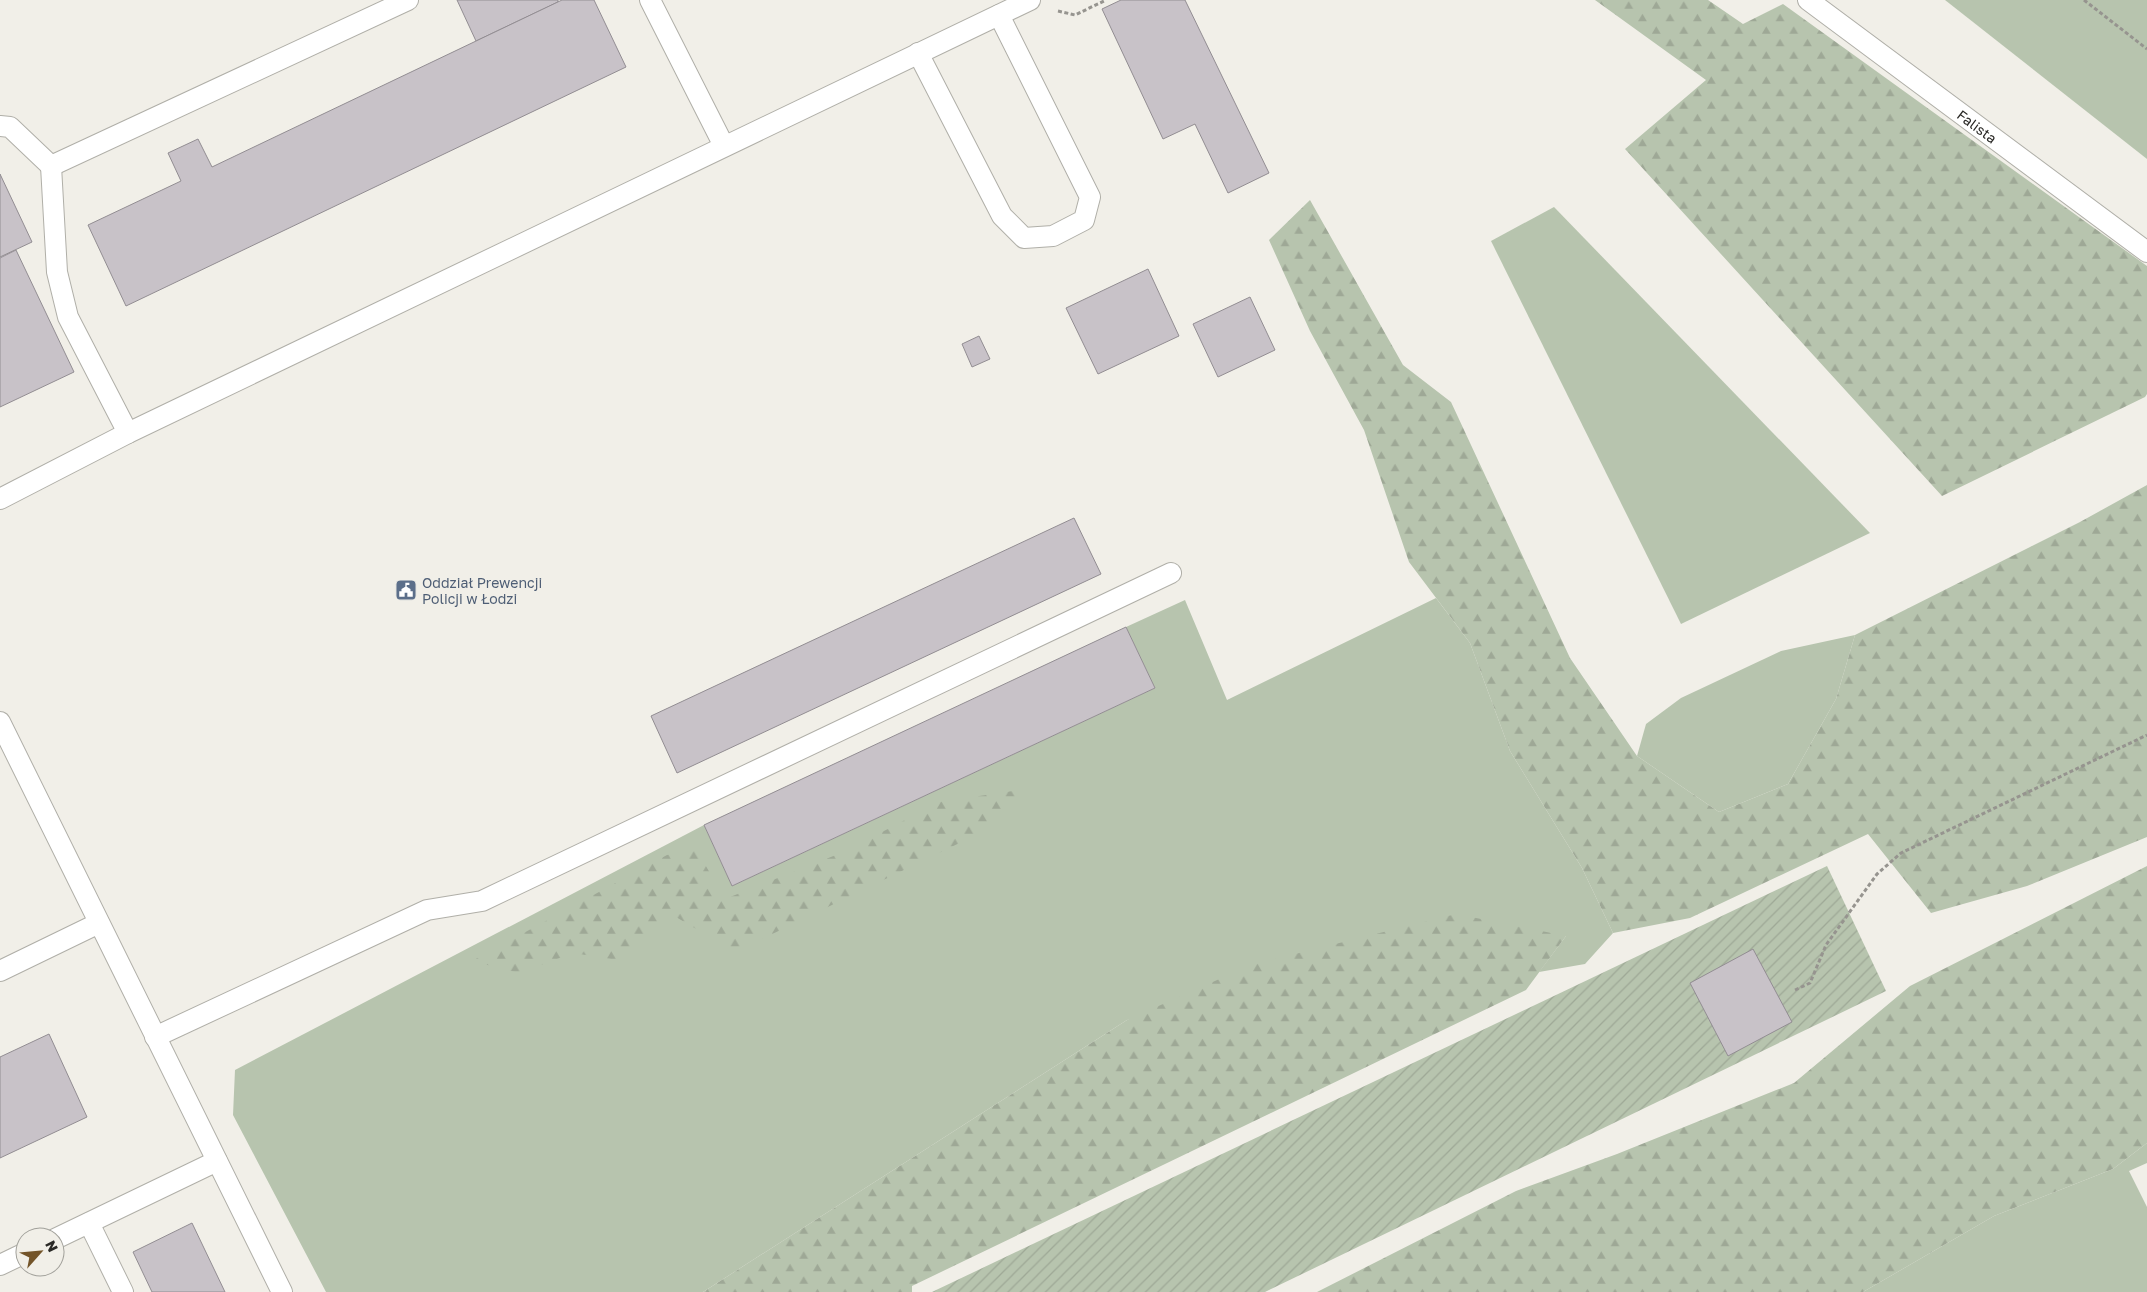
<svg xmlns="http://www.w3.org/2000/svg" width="2147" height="1292" font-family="'Golos Text',sans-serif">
<defs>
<pattern id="forest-firs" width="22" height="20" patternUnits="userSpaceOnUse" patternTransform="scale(1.25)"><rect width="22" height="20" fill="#b7c4ae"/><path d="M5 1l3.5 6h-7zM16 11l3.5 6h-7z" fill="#9ea896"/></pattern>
<pattern id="garden-furrows" width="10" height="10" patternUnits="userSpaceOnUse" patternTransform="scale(1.25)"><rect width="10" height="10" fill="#b7c4ae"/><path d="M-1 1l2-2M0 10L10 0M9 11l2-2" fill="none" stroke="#9ea896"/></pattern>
</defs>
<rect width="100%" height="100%" fill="#f1efe8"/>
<g fill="#b7c4ae">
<polygon points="1945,0 2147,0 2147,159"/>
<polygon points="1554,207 1870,533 1681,624 1491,241"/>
<polygon points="1436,598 1470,643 1510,751 1582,868 1613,933 1585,964 1539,972 1566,936 1127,1020 703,1292 326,1292 233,1115 235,1070 704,825 732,886 1155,688 1126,627 1185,600 1227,700"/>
<polygon points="1855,635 1836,699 1788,784 1719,812 1637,756 1646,724 1681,698 1781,651"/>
<polygon points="2147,1143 2147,1163 2129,1171 2147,1207 2147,1292 1863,1292 1994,1216 2113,1169"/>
</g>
<g fill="url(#forest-firs)">
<polygon points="1595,0 1708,0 1743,24 1783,4 2147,266 2147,394 2145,397 1942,496 1625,149 1706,80"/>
<polygon points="1310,200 1403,365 1451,402 1570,658 1637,756 1719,812 1788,784 1836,699 1855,635 2080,522 2147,485 2147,837 2027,886 1931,913 1868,834 1690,918 1613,933 1582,868 1510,751 1470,643 1409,562 1364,430 1310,331 1269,240"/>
<polygon points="1026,789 980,833 735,952 676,917 618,960 573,953 519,973 472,961 667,855 696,849 725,899 846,851 939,802"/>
<polygon points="2147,866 2147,1143 2113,1169 1994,1216 1863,1292 1317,1292 1516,1191 1617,1154 1794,1083 1910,986"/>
<polygon points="1456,914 1566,936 1526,990 912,1286 912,1292 703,1292 1127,1020 1251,965"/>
</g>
<polygon fill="url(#garden-furrows)" points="1827,866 1886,991 1265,1292 932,1292"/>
<g fill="#c8c2c8" stroke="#928d92">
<polygon points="457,0 558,0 558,2 476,41"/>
<polygon points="562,0 594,0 626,67 126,306 88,225 181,181 168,153 198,139 212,167"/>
<polygon points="1121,0 1185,0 1269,173 1228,193 1195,124 1163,139 1102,9"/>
<polygon points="0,174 32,242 0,257"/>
<polygon points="16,250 74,372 0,407 0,258"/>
<polygon points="1148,269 1179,336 1098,374 1066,308"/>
<polygon points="1250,297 1275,350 1218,377 1193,324"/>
<polygon points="979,336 990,359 972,367 962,344"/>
<polygon points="1074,518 1101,574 677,773 651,716"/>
<polygon points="1126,627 1155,688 732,886 704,825"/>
<polygon points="1753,949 1792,1022 1728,1056 1690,983"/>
<polygon points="49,1034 87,1117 0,1158 0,1057"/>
<polygon points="192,1223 225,1292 152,1292 133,1252"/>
</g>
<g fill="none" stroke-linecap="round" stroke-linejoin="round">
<g stroke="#b0afa8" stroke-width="22">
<g id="service">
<polyline points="650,0 724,146"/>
<path id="s1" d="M1808,0L2147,252"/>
<polyline points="918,53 1002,216 1024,238 1053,236 1084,220 1090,197 999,15"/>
<polyline points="0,126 10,127 51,166 408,0"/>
<polyline points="51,166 57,272 68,317 128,433"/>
<polyline points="0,499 128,433 1030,0"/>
<polyline points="0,722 282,1292"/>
<polyline points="0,971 99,923"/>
<polyline points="155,1037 427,910 482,901 1171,573"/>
<polyline points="89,1223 123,1292"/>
<polyline points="55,1239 217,1161"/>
<polyline points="0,1265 25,1253"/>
</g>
</g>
<g stroke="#96948f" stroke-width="3" stroke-dasharray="4 2.5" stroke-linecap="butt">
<polyline points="2084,0 2147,49"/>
<polyline points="1058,11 1075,15 1106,0"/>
<polyline points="1795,990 1810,983 1826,945 1877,874 1901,853 2147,735"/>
</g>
<use href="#service" stroke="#fff" stroke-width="20"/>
</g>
<defs>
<g id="civic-square" transform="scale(1.125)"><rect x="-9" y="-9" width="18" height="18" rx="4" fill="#5c6f8a" stroke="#f1efe8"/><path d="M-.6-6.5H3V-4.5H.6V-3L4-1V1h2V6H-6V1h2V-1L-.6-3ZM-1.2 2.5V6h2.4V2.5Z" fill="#fff"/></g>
</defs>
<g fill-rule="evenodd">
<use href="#civic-square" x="406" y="590"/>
</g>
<g text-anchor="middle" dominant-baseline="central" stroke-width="4" stroke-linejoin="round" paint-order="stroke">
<g font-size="14" fill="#2a2926" stroke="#f1efe8">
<text stroke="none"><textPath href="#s1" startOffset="211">Falista</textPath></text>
</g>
<g font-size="14" fill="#4e5e75" stroke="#f1efe8" text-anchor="start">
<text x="422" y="582">Oddział Prewencji<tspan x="422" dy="16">Policji w Łodzi</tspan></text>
</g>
</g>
<g transform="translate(40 1252) rotate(63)"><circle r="24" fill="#f1efe8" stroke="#a1a09a"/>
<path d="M0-4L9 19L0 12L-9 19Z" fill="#735429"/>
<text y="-8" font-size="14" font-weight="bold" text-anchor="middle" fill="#2a2926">N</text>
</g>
</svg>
